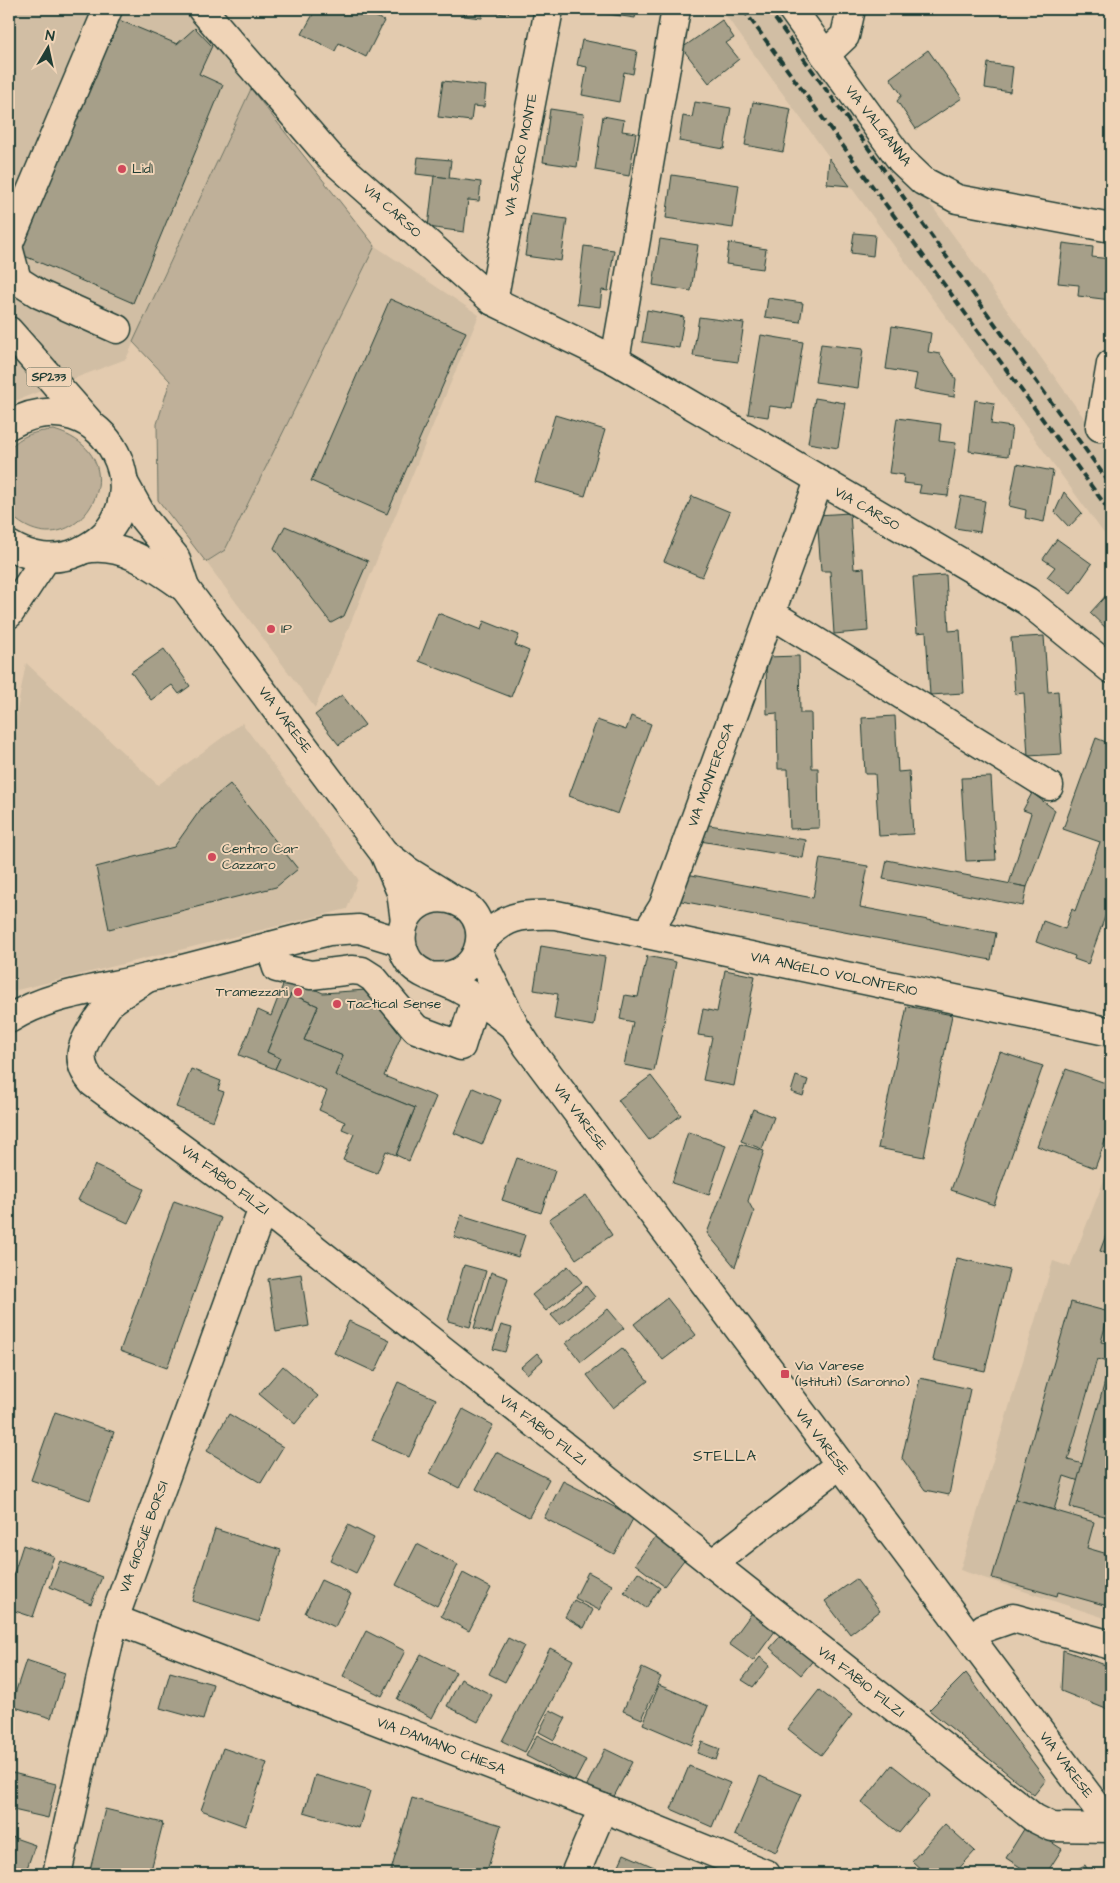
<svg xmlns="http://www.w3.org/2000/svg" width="1120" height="1883" font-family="'Architects Daughter',sans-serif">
<rect width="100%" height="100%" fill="#e3cbaf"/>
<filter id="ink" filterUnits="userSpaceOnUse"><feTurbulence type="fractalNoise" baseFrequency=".02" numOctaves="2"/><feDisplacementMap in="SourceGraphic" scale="10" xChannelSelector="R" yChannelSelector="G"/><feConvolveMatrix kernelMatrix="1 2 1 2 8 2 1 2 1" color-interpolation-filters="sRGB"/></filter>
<g filter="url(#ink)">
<g fill="#d1bea4">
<polygon points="9,9 206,9 251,89 126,359 9,403"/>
<polygon points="721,9 787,9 962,247 1111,456 1111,543"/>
<polygon points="375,246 479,315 315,708 206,562 225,550"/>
<polygon points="26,663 158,785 242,723 358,879 347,909 9,992 9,754"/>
<polygon points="1111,1162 1111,1620 960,1570 1053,1261 1070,1267"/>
</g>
<g fill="#bfb099" stroke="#6f7666">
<polygon points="251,89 375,246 225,550 206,562 158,500 157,424 170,381 133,342"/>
<path d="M54,430C149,458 72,578 9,513V449C21,435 36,431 54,430Z"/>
<path d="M447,908L469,927L465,956L439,968L414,953C413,916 411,919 447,908Z"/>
</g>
<g fill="#a69f89" stroke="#1f3d34">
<polygon points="316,9 361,9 384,21 366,57 339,43 335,51 302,34"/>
<polygon points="466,9 509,9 508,15 483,10 482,18 464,16"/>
<polygon points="574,9 637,9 635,18"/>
<polygon points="119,20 177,44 195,28 212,46 199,74 223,85 133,303 20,254"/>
<polygon points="722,20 734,38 726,43 739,59 709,83 682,48"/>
<polygon points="582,40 637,51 633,74 624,72 619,102 582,95 587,67 577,65"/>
<polygon points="928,50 962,98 916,129 897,101 902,95 890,78"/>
<polygon points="988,63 1013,67 1010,92 985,88"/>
<polygon points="443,81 486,86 484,107 473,106 471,121 438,117"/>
<polygon points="695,102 731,108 724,149 679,141 683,116 692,118"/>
<polygon points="753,102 791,109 783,152 745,145"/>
<polygon points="550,109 584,114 577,167 543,162"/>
<polygon points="603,116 624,120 622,131 636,133 629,176 595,170"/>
<polygon points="418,157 451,160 449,178 416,174"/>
<polygon points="829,158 850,186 827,184"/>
<polygon points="672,175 739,185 733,228 666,218"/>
<polygon points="434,176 481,182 479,201 468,200 464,232 428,227"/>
<polygon points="531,214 567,219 561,261 525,256"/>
<polygon points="854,233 875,235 873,256 851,253"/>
<polygon points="660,239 698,245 691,291 653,285"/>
<polygon points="729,243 766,249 763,269 726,264"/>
<polygon points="1063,243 1093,247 1092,257 1111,259 1111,300 1078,296 1079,285 1058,283"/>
<polygon points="584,246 614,250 608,291 602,290 600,307 577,304"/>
<polygon points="768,298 803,303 800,322 765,317"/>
<polygon points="390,299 466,332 387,514 311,481"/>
<polygon points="647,310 684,317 679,348 642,342"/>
<polygon points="699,317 744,323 738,362 693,356"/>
<polygon points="892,326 931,333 928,352 940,354 956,379 954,397 914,390 917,374 886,369"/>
<polygon points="761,335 803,342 792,409 770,406 768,417 748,414"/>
<polygon points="821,344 863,349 858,388 815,382"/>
<polygon points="815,398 845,403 838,448 808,443"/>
<polygon points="975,400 994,403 991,424 1012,427 1008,456 969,451"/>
<polygon points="555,415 605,430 585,496 535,482"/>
<polygon points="897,418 941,424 939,441 956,443 948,496 919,493 921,485 903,483 904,475 889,473"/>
<polygon points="1017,464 1053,471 1044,522 1025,518 1026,510 1009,506"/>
<polygon points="1064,492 1082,513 1069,527 1055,512"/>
<polygon points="692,496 730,512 702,577 664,561"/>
<polygon points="961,496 985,501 980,532 955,528"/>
<polygon points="850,513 854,569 864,568 868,631 834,634 830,571 821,571 817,515"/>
<polygon points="285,526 368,561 344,616 331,623 274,548"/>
<polygon points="1057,539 1092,564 1071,594 1047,577 1055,567 1043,559"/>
<polygon points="946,575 949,631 960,630 964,693 930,695 926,632 917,633 913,577"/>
<polygon points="1111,590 1111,625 1108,630 1090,613"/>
<polygon points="438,613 481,630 484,621 519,635 515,645 529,651 511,697 419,661"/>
<polygon points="1044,636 1048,692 1058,691 1062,754 1028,756 1024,693 1015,694 1011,638"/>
<polygon points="164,649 190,686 179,694 172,685 151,700 131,672"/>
<polygon points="799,656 800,713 811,713 812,768 818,768 819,828 790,829 788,769 778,769 777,713 767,714 766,657"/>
<polygon points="342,695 365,725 339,745 315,715"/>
<polygon points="631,716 651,724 618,814 569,796 597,720 626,730"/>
<polygon points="895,716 898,772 909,771 913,834 879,836 875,774 865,774 862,718"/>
<polygon points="1096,738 1111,744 1111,900 1088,964 1074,959 1075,956 1036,942 1043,921 1065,929 1072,909 1075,911 1100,842 1063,829"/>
<polygon points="991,777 996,860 966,861 961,778"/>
<polygon points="230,784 298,869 276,887 109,929 96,867 174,847 203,806"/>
<polygon points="1032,793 1055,810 1027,887 1009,884 1031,813 1023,810"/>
<polygon points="696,823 806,840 803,858 694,840"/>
<polygon points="820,858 868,866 860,907 996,933 991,960 676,900 681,873 813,898"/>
<polygon points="887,860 1027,887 1023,906 883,879"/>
<polygon points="541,946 605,957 594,1026 554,1019 558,994 534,990"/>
<polygon points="647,956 676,962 654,1071 624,1065 633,1022 620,1019 625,995 638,997"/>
<polygon points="725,970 755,976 734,1086 703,1080 712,1037 698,1035 703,1009 717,1012"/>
<polygon points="286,977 323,993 366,990 401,1036 384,1076 436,1097 409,1161 396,1155 415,1108 335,1075 343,1056 304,1040 318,1006 291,994 267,1052 280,1058 275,1069 239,1055 258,1010 271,1016"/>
<polygon points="291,994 318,1006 304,1040 343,1056 335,1075 415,1108 396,1155 386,1151 377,1173 343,1160 354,1134 342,1129 345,1122 319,1110 327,1091 275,1069 280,1058 267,1052"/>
<polygon points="907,1006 952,1015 924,1157 878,1148"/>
<polygon points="1000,1052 1043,1066 994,1205 951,1190"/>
<polygon points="191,1069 221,1081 218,1090 224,1092 213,1121 176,1107"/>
<polygon points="1066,1069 1111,1085 1111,1125 1095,1168 1037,1146"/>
<polygon points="651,1076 681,1115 649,1140 618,1100"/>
<polygon points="796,1076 808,1080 803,1096 791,1092"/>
<polygon points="473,1088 501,1100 482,1145 454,1133"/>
<polygon points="753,1109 774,1117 762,1149 741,1141"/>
<polygon points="688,1132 726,1145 709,1195 672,1183"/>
<polygon points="741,1144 764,1151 748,1201 754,1212 735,1267 707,1233"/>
<polygon points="517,1158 555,1171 541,1213 502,1200"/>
<polygon points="95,1165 144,1189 128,1223 78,1200"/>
<polygon points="586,1195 612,1235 576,1259 549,1219"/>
<polygon points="174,1201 221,1218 167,1368 120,1351"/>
<polygon points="461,1215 525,1235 518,1257 454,1237"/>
<polygon points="1111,1222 1111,1255 1100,1251"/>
<polygon points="957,1258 1009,1270 985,1371 933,1360"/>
<polygon points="464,1265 486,1271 470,1327 448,1321"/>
<polygon points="568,1266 582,1282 546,1311 532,1295"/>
<polygon points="491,1272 508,1278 492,1333 474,1328"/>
<polygon points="301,1274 309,1326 276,1332 268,1279"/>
<polygon points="586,1286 595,1297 560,1325 551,1315"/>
<polygon points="667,1298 696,1335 663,1360 634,1324"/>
<polygon points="1071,1302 1109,1312 1101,1342 1111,1344 1111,1360 1110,1363 1097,1359 1068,1460 1083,1464 1079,1481 1064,1476 1054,1510 1015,1499"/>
<polygon points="608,1309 624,1328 581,1362 566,1343"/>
<polygon points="349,1321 390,1340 375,1372 334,1353"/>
<polygon points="501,1325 512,1328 505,1352 493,1349"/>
<polygon points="622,1348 648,1381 613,1408 587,1375"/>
<polygon points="537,1353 543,1360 527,1374 521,1367"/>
<polygon points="1111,1360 1111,1518 1070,1507"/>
<polygon points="283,1366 318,1396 295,1424 259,1394"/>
<polygon points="920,1378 970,1389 949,1495 925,1490 902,1458"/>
<polygon points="398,1382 436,1399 409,1457 372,1440"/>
<polygon points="463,1409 493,1425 459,1488 430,1473"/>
<polygon points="55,1412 114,1432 90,1500 31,1480"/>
<polygon points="229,1414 283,1447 261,1483 207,1451"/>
<polygon points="496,1452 549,1479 529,1517 476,1489"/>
<polygon points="563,1481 634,1517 614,1554 544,1518"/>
<polygon points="1015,1499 1094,1522 1087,1548 1111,1555 1111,1607 1058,1592 1057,1596 992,1578"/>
<polygon points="348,1525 374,1538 356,1573 330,1560"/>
<polygon points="215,1529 281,1550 259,1622 192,1601"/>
<polygon points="658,1534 687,1556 664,1586 635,1564"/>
<polygon points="417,1544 458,1565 437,1606 396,1585"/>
<polygon points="23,1545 54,1556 33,1617 9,1609 9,1589"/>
<polygon points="60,1561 102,1577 91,1604 50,1587"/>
<polygon points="588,1572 612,1585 599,1610 575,1598"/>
<polygon points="638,1572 660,1588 646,1608 624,1592"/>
<polygon points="463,1573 491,1588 469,1631 441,1616"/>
<polygon points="856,1579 880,1611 850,1634 825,1601"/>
<polygon points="321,1580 351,1594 335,1627 305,1613"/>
<polygon points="574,1600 593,1610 584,1628 565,1617"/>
<polygon points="754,1610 778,1627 753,1661 729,1644"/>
<polygon points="366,1631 405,1651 382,1696 343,1676"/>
<polygon points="784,1632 815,1658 801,1675 770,1648"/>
<polygon points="508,1638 524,1646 505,1682 489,1674"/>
<polygon points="550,1648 573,1660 525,1752 502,1741"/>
<polygon points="1063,1650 1111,1667 1111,1711 1061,1691"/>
<polygon points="421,1654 456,1672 432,1718 397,1699"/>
<polygon points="760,1657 770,1665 753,1687 742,1680"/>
<polygon points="26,1660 65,1673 51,1718 11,1706"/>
<polygon points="642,1668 661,1677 642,1719 623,1711"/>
<polygon points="170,1672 213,1684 203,1720 160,1708"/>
<polygon points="966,1673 1046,1780 1034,1795 929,1710"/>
<polygon points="461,1679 492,1695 478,1722 447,1706"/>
<polygon points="659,1685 708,1706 692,1745 643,1724"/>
<polygon points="819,1690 852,1715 821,1755 788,1729"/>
<polygon points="550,1710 566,1718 554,1740 539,1732"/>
<polygon points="537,1735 586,1760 575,1781 526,1756"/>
<polygon points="702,1742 720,1749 716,1760 697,1753"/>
<polygon points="223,1748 267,1763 245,1826 201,1810"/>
<polygon points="605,1749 632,1762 610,1804 584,1791"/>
<polygon points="892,1765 930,1795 899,1833 862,1803"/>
<polygon points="689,1766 730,1783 712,1827 671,1809"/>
<polygon points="9,1772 56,1784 48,1818 9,1809"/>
<polygon points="315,1775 370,1791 359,1828 304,1812"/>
<polygon points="760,1776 801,1794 776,1852 735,1835"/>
<polygon points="412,1798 501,1825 486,1874 390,1874"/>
<polygon points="105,1809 163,1823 150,1874 89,1874"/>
<polygon points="945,1824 975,1851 954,1874 926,1874 912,1861"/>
<polygon points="1026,1826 1062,1849 1046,1874 1031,1874 1006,1858"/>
<polygon points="9,1836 35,1845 25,1874 9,1868"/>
<polygon points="624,1854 654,1867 651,1874 615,1874"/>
<polygon points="1085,1865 1090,1874 1067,1874"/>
</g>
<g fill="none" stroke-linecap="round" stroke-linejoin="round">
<g stroke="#1f3d34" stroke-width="31">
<g id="minor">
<polyline points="202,9 330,157 493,301 615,360 1027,601 1111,669"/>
<polyline points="792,9 901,160 923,181 957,199 1111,228"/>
<polyline points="825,55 845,36 851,9"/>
<polyline points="9,243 108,9"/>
<polyline points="9,250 17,280 39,294 117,329"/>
<polyline points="493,301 549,9"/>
<polyline points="615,360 676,9"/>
<polyline points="1100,427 1111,364"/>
<polyline points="124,483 144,519 175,557 185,588"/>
<path d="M85,549C123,542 155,567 185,588L384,853L401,892L405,921"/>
<polyline points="770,613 1049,786"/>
<polyline points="387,855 409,872 454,900"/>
<polyline points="646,934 663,907 819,481"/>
<path d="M480,943C505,915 520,914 556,915L1111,1032"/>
<polyline points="270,946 277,968 311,975 352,970 362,971 373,978 416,1029 461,1046 476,998"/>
<polyline points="478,952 515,1027 528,1047 1111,1826"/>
<path d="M431,976C486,984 499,909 449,899C438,897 426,899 417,906C406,914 400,929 402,943C403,951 407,960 413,966C426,978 446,981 461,990C479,999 495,1012 511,1024"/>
<path d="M147,978C135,986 122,993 111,1002C106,1007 102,1015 97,1021C82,1044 73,1060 93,1083L263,1208L1034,1818L1052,1827L1111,1828"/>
<path d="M9,1019C50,993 100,989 147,978C208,963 268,946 329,931L359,929L401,942"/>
<polyline points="712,1564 839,1465"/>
<polyline points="114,1619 603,1808 766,1874"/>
<polyline points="984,1628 1013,1618 1111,1645"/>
<polyline points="57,1874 114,1619 263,1208"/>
<polyline points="575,1874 603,1808"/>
</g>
</g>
<g stroke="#1f3d34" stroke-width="31">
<g id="major">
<polyline points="9,331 89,422"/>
<path d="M9,425C105,371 173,511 78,552C55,562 30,558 9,545"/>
<polyline points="9,614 46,558"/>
</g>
</g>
<use href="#minor" stroke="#f0d4b7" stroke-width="28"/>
<use href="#major" stroke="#f0d4b7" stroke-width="28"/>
<g stroke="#1f3d34" stroke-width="4" stroke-dasharray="8 4" stroke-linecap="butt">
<polyline points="743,9 1111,513"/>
<polyline points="768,9 1111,485"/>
</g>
</g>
</g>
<g fill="#d1495b" stroke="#f0d4b7" stroke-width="2">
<circle cx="122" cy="169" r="5"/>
<circle cx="271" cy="629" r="5"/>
<circle cx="212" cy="857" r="5"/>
<circle cx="298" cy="992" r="5"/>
<circle cx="337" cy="1004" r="5"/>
<rect x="780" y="1369" width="10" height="10" rx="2.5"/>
</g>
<g text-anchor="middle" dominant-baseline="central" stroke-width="4" stroke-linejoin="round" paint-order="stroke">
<rect fill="#f0d4b7" stroke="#5e6a5b" stroke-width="1" x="26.5" y="367.5" width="45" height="19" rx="4"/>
<g font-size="12" font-weight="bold" fill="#1f3d34">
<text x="49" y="377">SP233</text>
</g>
<g font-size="14" fill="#1f3d34" stroke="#f0d4b7">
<text transform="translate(878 126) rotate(52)">VIA VALGANNA</text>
<text transform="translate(521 155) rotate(-79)">VIA SACRO MONTE</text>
<text transform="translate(392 211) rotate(42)">VIA CARSO</text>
<text transform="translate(867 509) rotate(30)">VIA CARSO</text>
<text transform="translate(285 720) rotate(53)">VIA VARESE</text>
<text transform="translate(711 775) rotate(-70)">VIA MONTEROSA</text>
<text transform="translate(834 974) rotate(12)">VIA ANGELO VOLONTERIO</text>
<text transform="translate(580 1117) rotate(53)">VIA VARESE</text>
<text transform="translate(225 1180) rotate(37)">VIA FABIO FILZI</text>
<text transform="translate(543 1430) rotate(38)">VIA FABIO FILZI</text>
<text transform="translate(822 1442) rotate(53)">VIA VARESE</text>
<text transform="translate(144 1537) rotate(-70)">VIA GIOSUÈ BORSI</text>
<text transform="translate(861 1682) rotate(38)">VIA FABIO FILZI</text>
<text transform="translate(441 1746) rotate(21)">VIA DAMIANO CHIESA</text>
<text transform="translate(1066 1765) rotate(53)">VIA VARESE</text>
</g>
<g font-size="14" fill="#1f3d34" stroke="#f0d4b7" text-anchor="start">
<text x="132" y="169">Lidl</text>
<text x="281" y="629">IP</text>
<text x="222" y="849">Centro Car<tspan x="222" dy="16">Cazzaro</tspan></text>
<text x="288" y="992" text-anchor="end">Tramezzani</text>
<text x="347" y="1004">Tactical Sense</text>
<text x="795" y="1366">Via Varese<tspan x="795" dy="16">(Istituti) (Saronno)</tspan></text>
</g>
<g font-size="15" letter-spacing="1" fill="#1f3d34" stroke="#f0d4b7">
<text x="725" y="1456">STELLA</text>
</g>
</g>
<rect width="1120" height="1883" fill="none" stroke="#f0d4b7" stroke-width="30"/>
<rect x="15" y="15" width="1090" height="1853" fill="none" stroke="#1f3d34" stroke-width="2" filter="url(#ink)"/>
<g transform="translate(48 48) rotate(9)" stroke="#f0d4b7" stroke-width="4" paint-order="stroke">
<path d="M0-4L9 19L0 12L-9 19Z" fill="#1f3d34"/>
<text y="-8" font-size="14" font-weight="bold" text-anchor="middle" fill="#1f3d34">N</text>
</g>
</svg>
